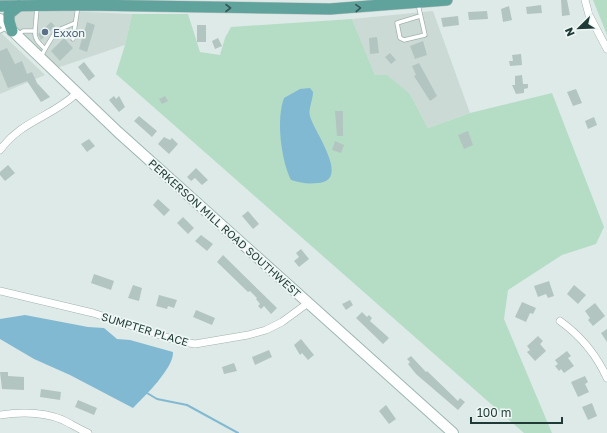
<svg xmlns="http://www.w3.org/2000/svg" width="607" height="433" font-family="'Golos Text',sans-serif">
<rect width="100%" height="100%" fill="#deeae7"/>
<g fill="#ccdad6">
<polygon points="21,9 132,14 125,45 57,68 14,26 13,13"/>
<polygon points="433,11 470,113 428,128 410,94 375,75 352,19"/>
<polygon points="0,32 45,75 0,94"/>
</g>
<g fill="#b5ddc6">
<polygon points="593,0 607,0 607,35"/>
<polygon points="132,14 188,14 200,52 220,55 225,38 231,27 352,19 375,75 387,75 410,94 428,128 470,113 552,93 604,227 596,244 562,255 508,290 504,319 552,433 524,433 116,74 125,45"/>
</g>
<g fill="#82b9d2">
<path d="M310,88L313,92C313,100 308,109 310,116C313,130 352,181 318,183C307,184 301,183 291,180C281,160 276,119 284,98L300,89Z"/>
<path d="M25,315L88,327L104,328L117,339L130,340L173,352C174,368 144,397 133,408L70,375L34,359L0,339V319Z"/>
</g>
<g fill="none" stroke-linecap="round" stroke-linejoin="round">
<polyline stroke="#82b9d2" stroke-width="2" points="147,393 157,399 187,405 238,433"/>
</g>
<g fill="#b3c5c0">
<polygon points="561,0 567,0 570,15 562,16"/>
<polygon points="541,5 542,13 527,14 526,7"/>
<polygon points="509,6 512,20 503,22 501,9"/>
<polygon points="487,11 488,19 469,20 468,12"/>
<polygon points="458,16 459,25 443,27 441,18"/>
<polygon points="51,22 55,26 41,40 38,34"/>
<polygon points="87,22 95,25 87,52 79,49"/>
<rect x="197" y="25" width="9" height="17"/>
<polygon points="377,37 379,53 370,54 369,38"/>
<polygon points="64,38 73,48 60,61 51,51"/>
<polygon points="218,38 222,46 215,49 212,41"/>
<polygon points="423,41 427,55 415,59 410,46"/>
<polygon points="7,48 15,64 22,61 27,74 32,72 37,83 50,97 41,102 27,81 8,88 0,69 0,51"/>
<polygon points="390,53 396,60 391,64 385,57"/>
<polygon points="521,54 522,65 510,66 509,61 513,61 512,55"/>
<polygon points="84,62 95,76 89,81 78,67"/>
<polygon points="419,63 437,96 430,101 414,76 416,75 412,66"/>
<polygon points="522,75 523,84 528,84 528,88 524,89 524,93 516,94 512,85 515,85 515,76"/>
<polygon points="576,89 582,103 573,106 567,92"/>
<polygon points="114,96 116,99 119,96 125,107 119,112 109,100"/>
<polygon points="165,96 168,101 162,104 159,99"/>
<polygon points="335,111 343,111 343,136 337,136"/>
<polygon points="139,116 157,131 152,137 134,121"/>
<polygon points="594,117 597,125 588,129 585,121"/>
<polygon points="468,131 473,145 464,149 458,135"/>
<polygon points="164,137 170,140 172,138 178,144 169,154 158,144"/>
<polygon points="89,139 95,146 87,152 81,144"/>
<polygon points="335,141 344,145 341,153 332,150"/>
<polygon points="8,165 15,173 5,181 0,175 0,172"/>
<polygon points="196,168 208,180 202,185 195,178 191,181 187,177"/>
<polygon points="158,199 170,210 164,216 153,205"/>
<polygon points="248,211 259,224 253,229 242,216"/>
<polygon points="183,217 194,228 188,234 177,223"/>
<polygon points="201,235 213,244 207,251 195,241"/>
<polygon points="301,249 309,259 299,267 294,261 299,257 296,253"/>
<polygon points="223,255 277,308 271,314 264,306 261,309 258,306 260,304 256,299 257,298 250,291 248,292 217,262"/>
<polygon points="94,274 114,281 111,290 91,283"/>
<polygon points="549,281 554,296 548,298 546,294 538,297 534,286"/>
<polygon points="133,285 142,288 139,301 128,298"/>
<polygon points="574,285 586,295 578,304 567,294"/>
<polygon points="159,295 177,300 174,308 168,306 167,309 156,306"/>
<polygon points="350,300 353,305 346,310 342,304"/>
<polygon points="522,302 536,308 533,314 530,313 526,322 515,317"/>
<polygon points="595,303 605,316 593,326 588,320 590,318 585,311"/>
<polygon points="196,310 215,318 212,325 193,317"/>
<polygon points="362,312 367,317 369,315 372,318 370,321 389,338 383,344 356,318"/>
<polygon points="607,329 607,342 601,333"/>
<polygon points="538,336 543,341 540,344 546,351 535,361 527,352 530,350 527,346"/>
<polygon points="301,339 314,355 308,360 302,353 300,355 294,345"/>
<polygon points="269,350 272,357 255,365 252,357"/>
<polygon points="567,351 571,356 568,358 574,366 564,373 561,369 559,371 555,366 558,364 555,360"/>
<polygon points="411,356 426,372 427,371 458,401 460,398 465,402 458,410 416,374 408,364 410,362 407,359"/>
<polygon points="234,363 237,371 224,374 222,367"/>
<polygon points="0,372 8,372 8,376 24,377 24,390 2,389"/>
<polygon points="585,376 588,382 585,384 589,392 578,397 571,382"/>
<polygon points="41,389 61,392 60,400 40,397"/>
<polygon points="78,400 97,408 94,415 75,407"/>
<polygon points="592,403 597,416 588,420 582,407"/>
<polygon points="386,405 396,419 389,424 379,411"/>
</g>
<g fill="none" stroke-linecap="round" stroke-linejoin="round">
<g stroke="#a1b2af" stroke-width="5">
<g id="lane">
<polyline points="418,4 425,35 404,40 400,38 397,23 420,16"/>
<polyline points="0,31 8,27"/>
<path d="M35,31C34,39 39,43 45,49L41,57"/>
<polyline points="18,35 23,31 35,31 37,7"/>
<polyline points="73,39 78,6"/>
<polyline points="45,49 56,31 75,23"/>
</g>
</g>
<g stroke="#a1b2af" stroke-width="8">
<g id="street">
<polyline points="585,0 589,15 607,49"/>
<path d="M0,150C22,120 52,117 77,93"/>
<polyline points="0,291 93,313 178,341 195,344 248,335 266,330 282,322 308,303"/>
<path d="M560,321C581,336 596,354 607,378"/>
<path d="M0,415C20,412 44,412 63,420C71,424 79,429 88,433"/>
</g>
</g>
<g stroke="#9cb6b1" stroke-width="12">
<polyline id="secondary" points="0,19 118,132 453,433"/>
</g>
<g stroke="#bcc4c3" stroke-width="12">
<g id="primary">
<polyline points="0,6 84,5 330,9 447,0"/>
<polyline points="12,31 9,21 9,14 19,6"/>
</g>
</g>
<use href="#lane" stroke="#fff" stroke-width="3.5"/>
<use href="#street" stroke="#fff" stroke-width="7"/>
<use href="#secondary" stroke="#fff" stroke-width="10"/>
<use href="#primary" stroke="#60a29c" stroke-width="11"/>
</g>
<defs><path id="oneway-chevron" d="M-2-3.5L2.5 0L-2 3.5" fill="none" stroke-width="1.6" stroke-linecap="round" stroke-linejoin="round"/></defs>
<g stroke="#325955">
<use href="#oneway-chevron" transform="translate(228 8)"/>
<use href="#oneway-chevron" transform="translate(358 8) rotate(-3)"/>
</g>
<circle fill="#5c6f8a" stroke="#eef7f4" stroke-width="1.5" cx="45" cy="32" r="4"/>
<g text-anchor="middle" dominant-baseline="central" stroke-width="3.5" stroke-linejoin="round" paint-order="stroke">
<g font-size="11" fill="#4e5e75" stroke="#eef7f4" text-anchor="start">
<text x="53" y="32">Exxon</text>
</g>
<g font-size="11" fill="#1f3a37" stroke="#eef7f4">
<text transform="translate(225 228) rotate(42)">PERKERSON MILL ROAD SOUTHWEST</text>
<text transform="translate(145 329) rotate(17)">SUMPTER PLACE</text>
</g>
</g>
<g transform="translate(579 28) rotate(247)" stroke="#eef7f4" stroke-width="3" paint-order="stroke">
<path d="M0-3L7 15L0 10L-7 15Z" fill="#1f3a37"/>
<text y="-6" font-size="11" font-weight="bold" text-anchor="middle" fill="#1f3a37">N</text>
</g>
<path d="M471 417v6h91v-6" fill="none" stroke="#1f3a37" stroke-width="2"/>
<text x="477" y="417" font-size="12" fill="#1f3a37" stroke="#eef7f4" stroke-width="3" paint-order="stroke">100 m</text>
</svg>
